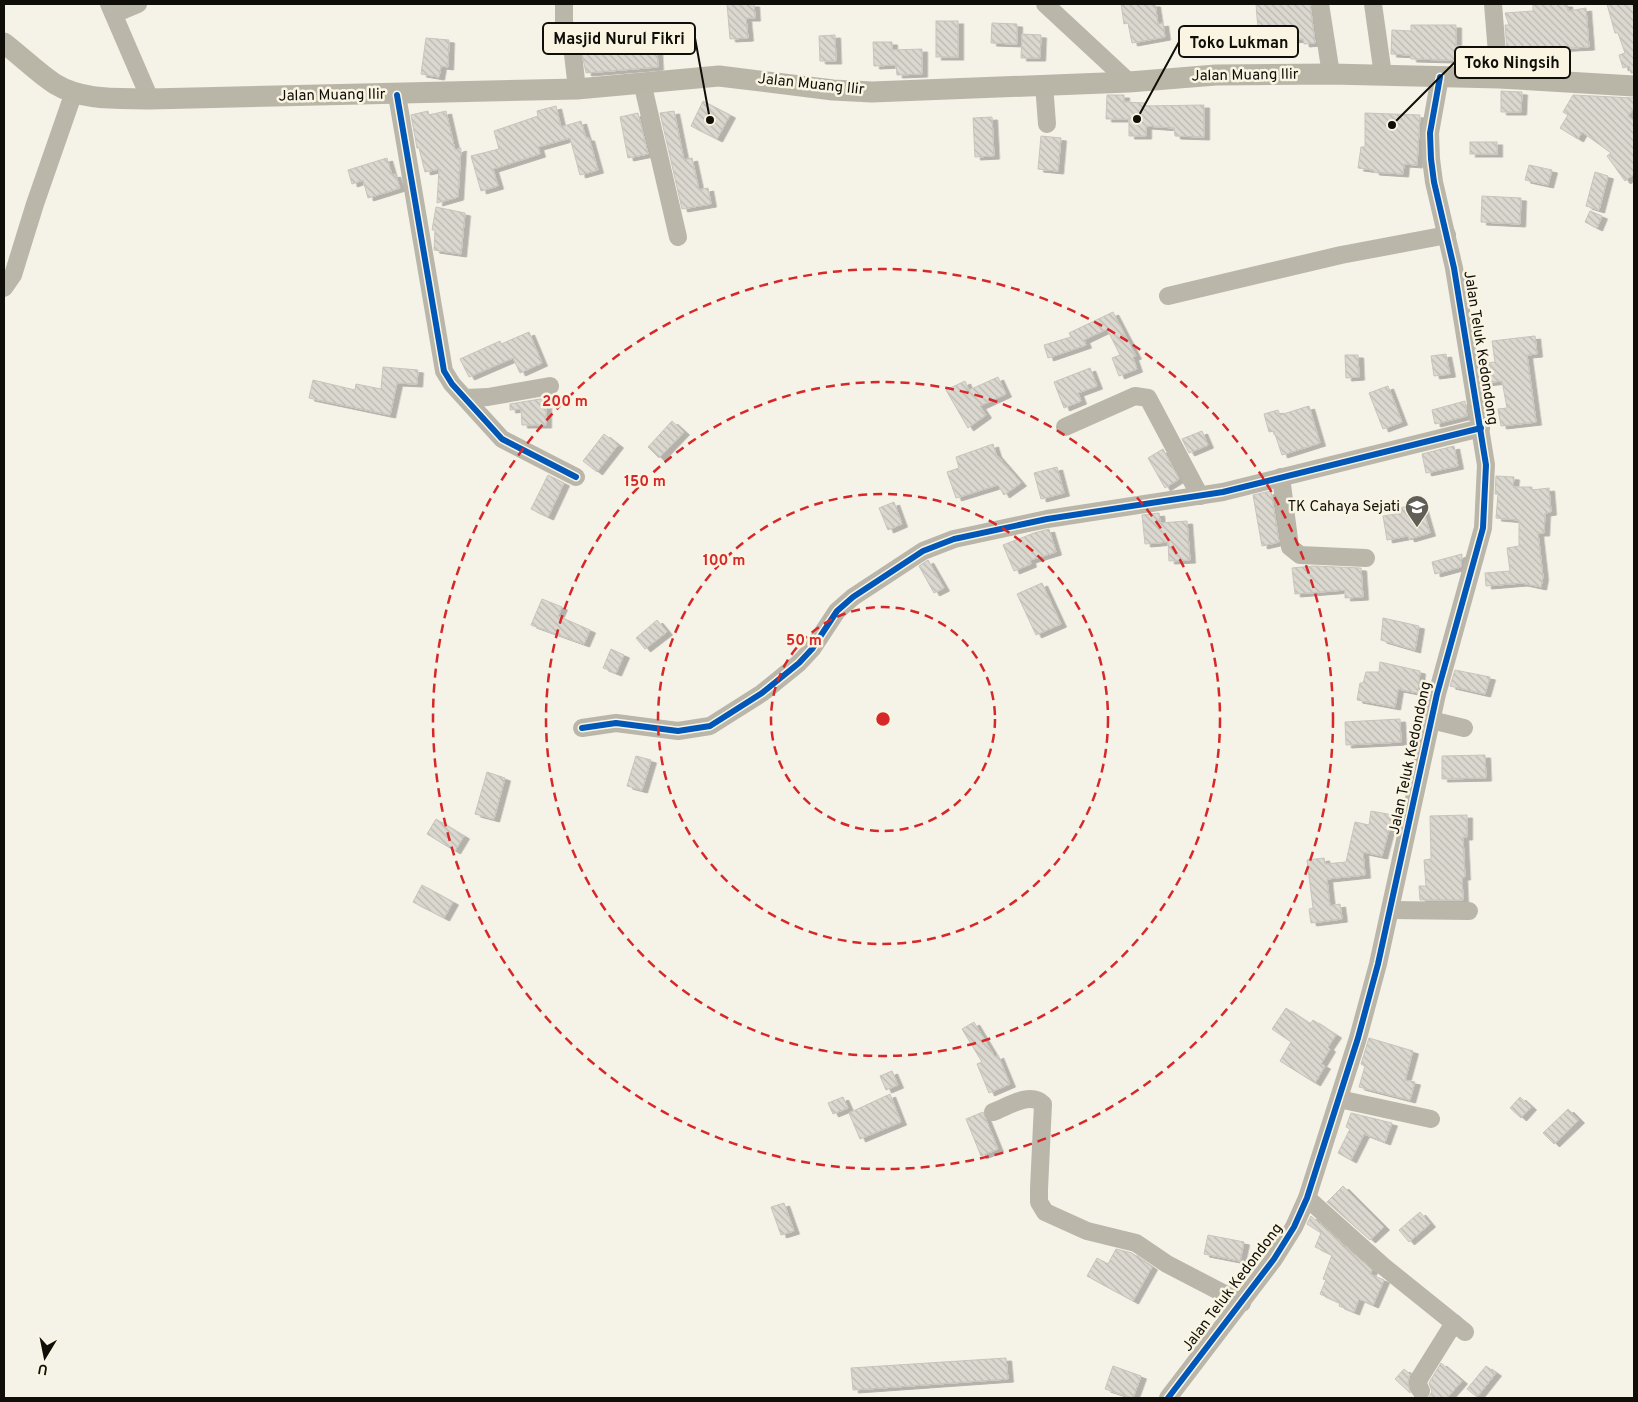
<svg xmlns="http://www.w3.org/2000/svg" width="1638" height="1402" font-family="Overpass,sans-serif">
<defs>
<pattern id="building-back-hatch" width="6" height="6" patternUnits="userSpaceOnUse" patternTransform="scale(1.25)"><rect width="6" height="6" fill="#dbd8d0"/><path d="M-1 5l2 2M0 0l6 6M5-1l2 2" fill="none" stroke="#bbb8b1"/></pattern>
<filter id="shadow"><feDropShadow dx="5.5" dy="3" stdDeviation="0" flood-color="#0004"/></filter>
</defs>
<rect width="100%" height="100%" fill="#f5f2e8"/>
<g fill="url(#building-back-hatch)" stroke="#c7c4bd" filter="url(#shadow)">
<polygon points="727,4 754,4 755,18 746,18 748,38 730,39"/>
<polygon points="1121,4 1155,4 1158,24 1163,23 1165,37 1132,43 1128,23 1124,24"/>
<polygon points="1256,4 1310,4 1315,43 1304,44 1303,39 1259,42"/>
<polygon points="1533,4 1567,4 1568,11 1586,8 1589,47 1552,49 1554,64 1539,65 1538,52 1514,55 1513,62 1508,61 1505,25 1509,25 1505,13 1533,11"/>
<polygon points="1607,4 1634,4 1634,73 1631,73 1629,66 1623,68 1619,55 1625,53 1618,33 1615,33"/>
<rect x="936" y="21" width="22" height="36"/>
<polygon points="992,23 1017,24 1017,44 991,43"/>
<polygon points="1411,25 1456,25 1456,46 1486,47 1487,61 1411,59 1411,55 1391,54 1392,30 1411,31"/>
<polygon points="640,32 656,32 658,67 586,73 579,39 640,36"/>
<polygon points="1022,34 1041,35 1040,58 1021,58"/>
<polygon points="835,35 836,61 820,61 819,36"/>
<polygon points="426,38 449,40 448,67 441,66 439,77 421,74"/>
<polygon points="873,42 892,42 892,50 922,49 922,74 897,75 896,65 874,66"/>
<polygon points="1501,91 1522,92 1521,112 1501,112"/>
<polygon points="1107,95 1124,95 1124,102 1145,103 1145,106 1204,105 1204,137 1175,136 1174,128 1146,126 1146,136 1129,136 1129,119 1106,119"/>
<polygon points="1573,95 1634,98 1634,108 1628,116 1634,121 1634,174 1625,181 1607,156 1611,153 1582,132 1578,139 1560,128 1568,115 1563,112"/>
<polygon points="703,101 730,115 717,139 691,126"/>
<polygon points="556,106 561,127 581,121 586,138 589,138 598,170 580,175 570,138 538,147 540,154 493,169 498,186 481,191 471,156 499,149 494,131 538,116 537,111"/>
<polygon points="428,111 429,115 446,111 455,150 461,148 458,197 437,203 439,169 425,172 419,148 417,148 411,115"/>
<polygon points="674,111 684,160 692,158 699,190 708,188 711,204 682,209 660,113"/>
<polygon points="638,113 648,154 628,158 620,117"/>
<polygon points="1365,113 1420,115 1417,165 1404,164 1403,174 1374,172 1374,170 1358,168 1361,147 1365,147"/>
<polygon points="992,117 994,156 975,157 973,118"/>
<polygon points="1041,136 1061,138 1058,171 1038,169"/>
<rect x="1470" y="142" width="27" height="12"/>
<polygon points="387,158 392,175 395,174 400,188 368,198 363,180 352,184 348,170"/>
<polygon points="1529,165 1552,170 1548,185 1525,180"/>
<polygon points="1595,172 1608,176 1599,210 1586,206"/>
<polygon points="1482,196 1521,198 1520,224 1481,222"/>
<polygon points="436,207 465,213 461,254 434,250 435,230 432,230"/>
<polygon points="1590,211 1602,216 1597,228 1585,222"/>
<polygon points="1113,312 1136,356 1133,357 1137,369 1119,376 1112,358 1120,355 1107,329 1084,340 1086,345 1048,358 1044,345 1071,337 1069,333"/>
<polygon points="529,332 542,363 520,373 513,358 469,377 460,359 500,341 501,344"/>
<polygon points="1535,336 1537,354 1527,355 1536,422 1501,426 1498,409 1507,408 1502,381 1483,383 1480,364 1495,362 1492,341"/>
<polygon points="1446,354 1450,374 1434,376 1431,356"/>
<polygon points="1345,355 1358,355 1359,377 1346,378"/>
<polygon points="383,367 418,370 417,384 397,383 390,415 309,398 313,380 355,390 356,384 381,389"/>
<polygon points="1090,368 1097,386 1078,393 1081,401 1064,408 1054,382"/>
<polygon points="998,377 1006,394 980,406 986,415 968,428 946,390 965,381 969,390"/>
<polygon points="1388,386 1402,422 1383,429 1369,393"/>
<polygon points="546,398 546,425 522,425 521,409 510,410 510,404"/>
<polygon points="1465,401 1467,416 1435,424 1432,410"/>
<polygon points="1309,406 1320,443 1282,455 1274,431 1269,432 1264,414 1278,410 1280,415"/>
<polygon points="672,421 684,432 659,458 648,447"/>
<polygon points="1202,431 1208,445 1189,453 1182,439"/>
<polygon points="604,434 618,445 597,472 583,461"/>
<polygon points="993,444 996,454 1021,483 1004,495 998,485 956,498 947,472 959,468 956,457"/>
<polygon points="1454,446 1458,466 1426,473 1422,454"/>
<polygon points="1163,449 1179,479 1165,488 1148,458"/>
<polygon points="1057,467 1064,493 1041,499 1034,473"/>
<polygon points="548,475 564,483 548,517 531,509"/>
<polygon points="1496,476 1514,477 1513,487 1532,487 1532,490 1549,488 1551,512 1545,513 1544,533 1538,533 1543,577 1541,587 1522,583 1486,586 1485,573 1510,571 1507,548 1519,546 1519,520 1496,518 1498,494 1495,494"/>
<polygon points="1271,491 1279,542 1262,546 1253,495"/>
<polygon points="894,502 902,524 888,530 879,508"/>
<polygon points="1421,502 1430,533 1409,539 1408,536 1387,540 1383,516 1402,513 1400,508"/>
<polygon points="1159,513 1160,523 1187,521 1190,560 1169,561 1168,542 1145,544 1142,515"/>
<polygon points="1049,529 1056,552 1030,560 1031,564 1014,571 1003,545 1034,533"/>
<polygon points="1462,554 1461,567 1435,574 1432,562"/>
<polygon points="928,560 944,588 934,593 919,566"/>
<polygon points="1313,566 1361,568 1363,597 1345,598 1345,590 1295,594 1292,568"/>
<polygon points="1042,583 1061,624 1036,635 1017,594"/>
<polygon points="542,599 562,607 558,616 590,630 584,644 531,625"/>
<polygon points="1383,618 1419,626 1415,650 1381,640"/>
<polygon points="657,620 667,632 645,649 636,638"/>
<polygon points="611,649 624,655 616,673 603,668"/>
<polygon points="1380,662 1420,671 1418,693 1398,689 1395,707 1357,700 1360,683 1363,683 1366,672 1379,672"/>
<polygon points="1455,670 1490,677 1485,694 1450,686"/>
<polygon points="1400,719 1401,742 1346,745 1345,722"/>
<polygon points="1485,755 1486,778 1442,779 1442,756"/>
<polygon points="636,756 651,760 642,790 627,786"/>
<polygon points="487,772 505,778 494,819 475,814"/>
<polygon points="1371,811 1393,815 1382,856 1363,852 1365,875 1327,879 1330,906 1340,904 1342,919 1311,923 1309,909 1313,908 1307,860 1324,858 1325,864 1346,862 1355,822 1369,825"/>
<polygon points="1467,815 1467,837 1463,837 1465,877 1462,877 1463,900 1420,900 1419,886 1426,886 1424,860 1431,859 1430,816"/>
<polygon points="436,819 464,836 455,851 427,834"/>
<polygon points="422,885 453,902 444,918 413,902"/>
<polygon points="1286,1008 1310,1024 1313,1020 1336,1035 1328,1047 1330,1049 1321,1064 1325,1066 1315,1083 1280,1061 1291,1042 1272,1029"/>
<polygon points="974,1022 995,1057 998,1055 1010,1084 989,1093 977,1064 982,1062 962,1029"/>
<polygon points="1369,1038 1413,1051 1405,1080 1415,1082 1410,1100 1359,1087 1365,1066 1361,1064"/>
<polygon points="892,1071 898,1085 886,1090 880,1076"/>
<polygon points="890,1094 901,1122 860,1139 849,1113"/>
<polygon points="843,1097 848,1108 833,1114 828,1103"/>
<polygon points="1520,1097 1531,1107 1521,1118 1510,1108"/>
<polygon points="1568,1109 1579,1120 1554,1144 1543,1133"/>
<polygon points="983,1112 998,1149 981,1156 966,1119"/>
<polygon points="1351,1113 1392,1123 1385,1142 1364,1134 1351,1160 1338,1153 1350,1129 1346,1127"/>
<polygon points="1343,1186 1384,1227 1370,1240 1327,1202"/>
<polygon points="784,1203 794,1231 781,1235 771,1207"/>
<polygon points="1420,1212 1430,1224 1409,1242 1399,1230"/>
<polygon points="1311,1216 1372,1270 1370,1274 1384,1280 1373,1305 1359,1299 1354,1312 1339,1306 1340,1303 1320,1294 1326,1280 1323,1279 1332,1255 1315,1247 1321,1233 1307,1224"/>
<polygon points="1208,1235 1244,1242 1240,1261 1204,1254"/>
<polygon points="1116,1249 1132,1253 1152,1267 1133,1301 1087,1276 1097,1258 1108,1264"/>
<polygon points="1006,1358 1008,1379 853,1390 851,1368"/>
<polygon points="1441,1363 1462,1381 1447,1398 1428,1398 1432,1392 1429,1383"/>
<polygon points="1113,1366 1141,1376 1133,1398 1105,1389"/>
<polygon points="1486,1366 1496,1373 1477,1397 1467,1389"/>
<polygon points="1404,1369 1410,1374 1408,1382 1410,1393 1395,1379"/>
</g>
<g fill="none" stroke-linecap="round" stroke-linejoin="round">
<g stroke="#bab6a9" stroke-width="18">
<polyline points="109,4 150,99"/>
<polyline points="564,4 564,26 573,54 577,89"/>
<polyline points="1045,4 1129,82"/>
<polyline points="1320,4 1331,74"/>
<polyline points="1373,4 1383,75"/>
<polyline points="1493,4 1499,78"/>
<polyline points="114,14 138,4"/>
<polyline points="642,82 678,237"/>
<polyline points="1044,84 1047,124"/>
<polyline points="397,95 444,371 452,384 502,439 576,477"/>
<polyline points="4,288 13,275 35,204 74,92"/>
<polyline points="1168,296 1341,255 1447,235"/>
<polyline points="466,398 488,397 550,386"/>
<polyline points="1065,427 1135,396 1148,398 1200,496"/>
<polyline points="1281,477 1290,547 1300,555 1366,558"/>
<polyline points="1431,720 1464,728"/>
<polyline points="582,728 616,723 678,731 710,726 762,693 799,663 812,649 837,611 853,597 923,551 954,539 1047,519 1223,492 1481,428"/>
<polyline points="1392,910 1469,911"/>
<polyline points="1339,1099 1431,1119"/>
<path d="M993,1112C1007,1107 1030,1091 1043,1104L1039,1189V1202L1045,1212L1087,1231L1136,1243L1167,1264L1242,1303"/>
<polyline points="1307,1198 1383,1266 1465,1332"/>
<polyline points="1421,1391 1418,1384 1419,1379 1454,1323"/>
<polyline points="1168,1398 1274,1259 1294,1227 1307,1198 1358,1038 1378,964 1437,694 1483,528 1486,465 1454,268 1434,182 1431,159 1430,133 1440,77"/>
</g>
<path stroke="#bab6a7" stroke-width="21" d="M4,43C21,56 37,72 55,84C83,101 118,98 150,99L577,89L719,76L833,90L872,92L1129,82L1216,75L1331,74L1499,78L1634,86"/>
<g stroke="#faf5e3" stroke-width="9">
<g id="cycleway">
<polyline points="397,95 444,371 452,384 502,439 576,477"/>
<polyline points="582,728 616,723 678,731 710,726 762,693 799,663 812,649 837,611 853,597 923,551 954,539 1047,519 1223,492 1481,428"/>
<polyline points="1168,1398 1274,1259 1294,1227 1307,1198 1358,1038 1378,964 1437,694 1483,528 1486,465 1454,268 1434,182 1431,159 1430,133 1440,77"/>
</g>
</g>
<use href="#cycleway" stroke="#0057b8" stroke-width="6"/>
</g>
<g fill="none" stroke="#d62828" stroke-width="2.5" stroke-dasharray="9 6">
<circle cx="883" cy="719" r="112"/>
<circle cx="883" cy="719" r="225"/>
<circle cx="883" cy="719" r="337"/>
<circle cx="883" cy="719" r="450"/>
</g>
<defs>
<g id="school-pin" transform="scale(1.25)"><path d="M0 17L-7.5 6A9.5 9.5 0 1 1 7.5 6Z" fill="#605e56" stroke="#faf5e3"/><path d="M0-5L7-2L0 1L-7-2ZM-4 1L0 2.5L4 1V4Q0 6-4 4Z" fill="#fff"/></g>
</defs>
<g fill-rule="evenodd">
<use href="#school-pin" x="1417" y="507"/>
</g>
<g text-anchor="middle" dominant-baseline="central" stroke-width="5" stroke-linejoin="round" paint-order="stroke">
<g font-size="15" fill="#100e08" stroke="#faf5e3">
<text transform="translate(1245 76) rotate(-1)">Jalan Muang Ilir</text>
<text transform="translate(811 85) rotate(6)">Jalan Muang Ilir</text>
<text transform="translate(332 96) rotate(-1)">Jalan Muang Ilir</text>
<text transform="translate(1480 348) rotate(81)">Jalan Teluk Kedondong</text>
<text transform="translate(1411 758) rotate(-78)">Jalan Teluk Kedondong</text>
<text transform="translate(1233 1288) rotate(-53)">Jalan Teluk Kedondong</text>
</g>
<g font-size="15" fill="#100e08" stroke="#faf5e3" text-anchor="end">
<text x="1400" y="507">TK Cahaya Sejati</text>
</g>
</g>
<circle cx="883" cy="719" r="8" fill="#d62828" stroke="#faf5e3" stroke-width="2.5"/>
<g font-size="15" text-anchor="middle" font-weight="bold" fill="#d62828" stroke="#faf5e3" stroke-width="5" stroke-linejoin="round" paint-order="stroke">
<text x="565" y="406">200 m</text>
<text x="645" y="486">150 m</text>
<text x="724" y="565">100 m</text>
<text x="804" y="645">50 m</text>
</g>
<path fill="none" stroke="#100e08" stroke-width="2" d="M710 120L695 38M1137 119L1179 42M1392 125L1455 62"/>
<g fill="#100e08" stroke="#faf5e3" stroke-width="2">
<circle cx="710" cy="120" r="5"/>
<circle cx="1137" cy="119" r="5"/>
<circle cx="1392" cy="125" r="5"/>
</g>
<g fill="#faf5e3" stroke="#100e08" stroke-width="2">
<rect x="543" y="23" width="152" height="31" rx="5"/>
<rect x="1179" y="26" width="119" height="31" rx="5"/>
<rect x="1455" y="47" width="115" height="31" rx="5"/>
</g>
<g font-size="16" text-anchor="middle" font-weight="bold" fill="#100e08">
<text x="619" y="44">Masjid Nurul Fikri</text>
<text x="1239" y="48">Toko Lukman</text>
<text x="1512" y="68">Toko Ningsih</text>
</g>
<rect width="1638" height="1402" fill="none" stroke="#100e08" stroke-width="10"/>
<g transform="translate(45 1357) rotate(190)" stroke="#faf5e3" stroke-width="4" paint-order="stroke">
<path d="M0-4L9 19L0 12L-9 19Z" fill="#100e08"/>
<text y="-8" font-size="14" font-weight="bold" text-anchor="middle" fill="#100e08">U</text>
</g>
</svg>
